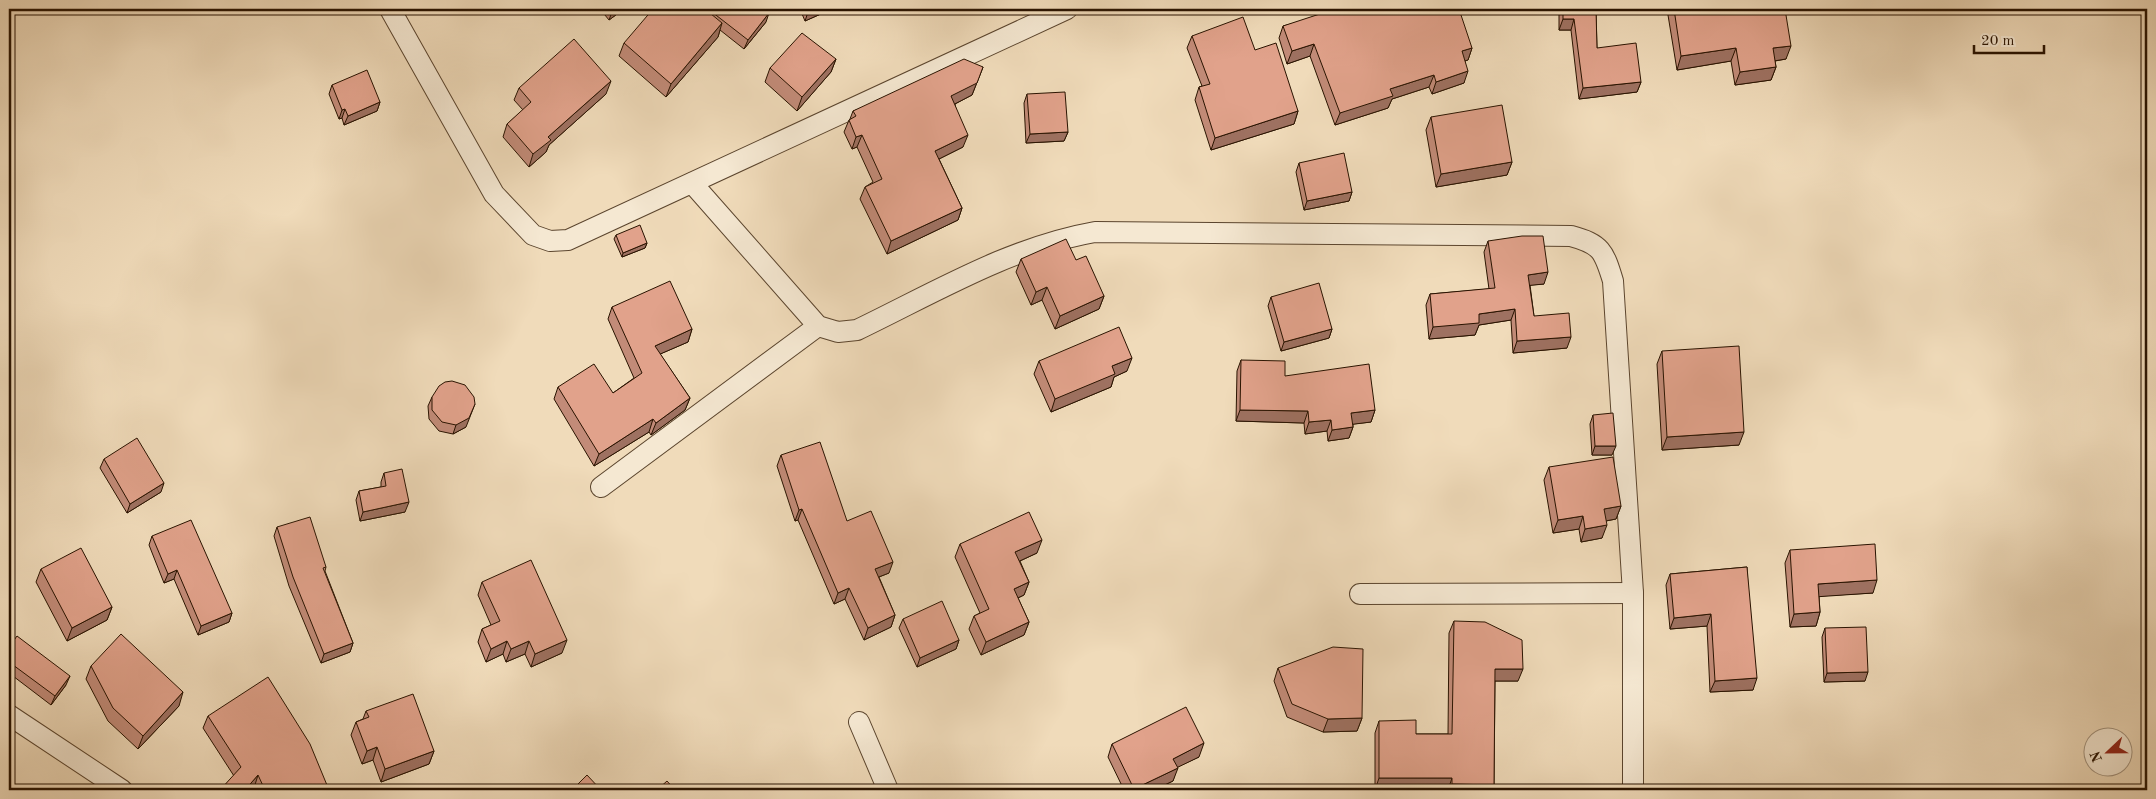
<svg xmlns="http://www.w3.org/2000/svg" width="2156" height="799" font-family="'Old Standard TT',serif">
<rect width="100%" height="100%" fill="#f0dbba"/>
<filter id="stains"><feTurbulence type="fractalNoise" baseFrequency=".004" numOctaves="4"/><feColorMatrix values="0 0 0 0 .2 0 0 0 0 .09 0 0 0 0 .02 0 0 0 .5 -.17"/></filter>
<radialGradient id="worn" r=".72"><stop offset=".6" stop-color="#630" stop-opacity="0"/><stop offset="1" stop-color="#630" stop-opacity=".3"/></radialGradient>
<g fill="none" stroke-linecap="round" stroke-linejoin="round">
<g stroke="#5b452e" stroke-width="22">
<g id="street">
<polyline points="390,9 494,194 533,235 550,241 568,240 1067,9"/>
<path d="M692,183L818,326L838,332L857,330C934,293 1010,247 1095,232L1571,236C1601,244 1604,251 1613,281L1633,593V790"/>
<polyline points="601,487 818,326"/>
<polyline points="1360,594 1633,593"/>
<polyline points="9,715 122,790"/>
<polyline points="859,722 888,790"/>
</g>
</g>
<use href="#street" stroke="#f5e8d2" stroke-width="20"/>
</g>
<g fill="#c28b78" stroke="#291300">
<polygon points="600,9 624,9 609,20"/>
<polygon points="800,9 832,9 805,21"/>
<polygon points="1559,9 1606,9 1605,13 1596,13 1597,48 1641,82 1637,92 1579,99 1571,30 1559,30"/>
<polygon points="1667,9 1785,9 1786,59 1775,61 1776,67 1771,80 1735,85 1731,61 1677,70"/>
<polygon points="1427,11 1472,48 1468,60 1465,61 1464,83 1432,94 1429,87 1392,99 1388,108 1335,125 1310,56 1287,64 1279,38 1283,26 1338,12"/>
<polygon points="712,12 766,22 744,49 720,30 718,37 666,97 619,56 624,43 711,14"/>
<polygon points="1192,36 1255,50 1298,111 1294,124 1211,150 1195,100 1199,87 1202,86 1187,48"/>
<polygon points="836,59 831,72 797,111 765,82 770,68"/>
<polygon points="983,67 972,95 955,104 963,147 939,159 962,208 958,220 887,254 860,199 865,187 873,182 857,147 852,149 844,132 849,120 850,119 853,111"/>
<polygon points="332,85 380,102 377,111 344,125 342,118 339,119 329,94"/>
<polygon points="519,88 606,94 549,145 546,152 529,167 503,137 507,124 523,110 514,100"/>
<polygon points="1027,94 1068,132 1064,141 1026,143 1024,103"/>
<polygon points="1431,117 1512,162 1507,175 1436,187 1426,130"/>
<polygon points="1299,163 1352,192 1349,201 1304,210 1296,172"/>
<polygon points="616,235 647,243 645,248 622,257 614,239"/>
<polygon points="1488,241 1544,284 1530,285 1534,316 1567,348 1513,353 1511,320 1479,325 1475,335 1429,339 1426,305 1430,294 1489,289 1484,252"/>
<polygon points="1021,259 1076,260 1104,296 1099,309 1055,329 1042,300 1031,305 1016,272"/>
<polygon points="1271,297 1332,329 1329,338 1281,351 1268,306"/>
<polygon points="612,307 692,329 688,342 660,354 690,398 685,410 651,435 649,432 594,466 554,399 558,387 613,393 634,378 608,319"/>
<polygon points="1662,351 1739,445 1662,450 1657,364"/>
<polygon points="1241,360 1375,410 1371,422 1353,424 1353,427 1349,438 1328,441 1327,431 1305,434 1304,423 1236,421 1237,371"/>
<polygon points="1039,361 1127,371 1114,377 1111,387 1051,412 1034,374"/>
<polygon points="432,397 466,427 453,434 439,431 429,419 428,406"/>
<polygon points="1593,415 1612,455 1592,455 1590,424"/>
<polygon points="781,455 847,521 889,573 879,577 895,615 891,627 864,640 845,599 834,604 798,520 795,521 777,466"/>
<polygon points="104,459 161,492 127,513 100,468"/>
<polygon points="1549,467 1621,506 1616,519 1606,521 1602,538 1581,542 1579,529 1553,533 1544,480"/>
<polygon points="384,473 405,512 360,521 356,500 359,491 381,487 381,482"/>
<polygon points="277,527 326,567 325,571 353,643 350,652 321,663 289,586 274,536"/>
<polygon points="152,536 232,613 229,622 198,635 174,579 164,583 149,545"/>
<polygon points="960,544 1037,553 1020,561 1029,582 1024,595 1018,598 1029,622 1024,635 981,655 969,629 974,616 980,613 955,557"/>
<polygon points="1790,550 1873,593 1819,596 1820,612 1816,626 1790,627 1785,563"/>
<polygon points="1747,567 1753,690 1710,692 1707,626 1670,629 1666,585 1670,574"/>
<polygon points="41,569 112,607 107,620 67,641 36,582"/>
<polygon points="482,582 562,653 531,667 525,654 506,662 503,654 486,662 478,642 482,629 491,625 478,595"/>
<polygon points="903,619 959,640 956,649 917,667 899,628"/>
<polygon points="1454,621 1518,681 1495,681 1494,785 1492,790 1375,790 1375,733 1379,721 1416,734 1448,734 1449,633"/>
<polygon points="1825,628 1865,681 1824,682 1822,637"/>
<polygon points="9,647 66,685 51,705 9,673"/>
<polygon points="91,666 179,706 138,749 108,721 86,679"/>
<polygon points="1278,668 1362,718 1357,731 1323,732 1287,717 1274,681"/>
<polygon points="366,711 434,751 429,764 381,782 373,760 362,764 351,735 356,722 363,719"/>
<polygon points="208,716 329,790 255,790 254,788 252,790 220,790 234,776 203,728"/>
<polygon points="1112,744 1199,757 1177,767 1173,781 1154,790 1124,790 1108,757"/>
</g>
<g fill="#9e7161" stroke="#291300">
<polygon points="613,9 624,9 609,20"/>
<polygon points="816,9 832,9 805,21 808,12"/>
<polygon points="1594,9 1606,9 1605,13 1592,13"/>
<polygon points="769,13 766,22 744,49 748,40"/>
<polygon points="1563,19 1574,19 1571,30 1559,30"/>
<polygon points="722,23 718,37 666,97 671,84"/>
<polygon points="1314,44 1310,56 1287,64 1292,51"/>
<polygon points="1791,46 1786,59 1768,62 1773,48"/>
<polygon points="1472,48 1468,60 1457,63 1462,51"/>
<polygon points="1736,48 1731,61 1677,70 1681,56"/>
<polygon points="836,59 831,72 797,111 802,97"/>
<polygon points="983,67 972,95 947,108 951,96"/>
<polygon points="1776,67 1771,80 1735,85 1740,72"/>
<polygon points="1468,71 1464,83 1432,94 1436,82"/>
<polygon points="1434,75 1429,87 1392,99 1388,108 1335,125 1340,113 1390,89"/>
<polygon points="611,81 606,94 549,145 546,152 529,167 533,154 548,137"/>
<polygon points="1641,82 1637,92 1579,99 1583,88"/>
<polygon points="380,102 377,111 344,125 348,116"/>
<polygon points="345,109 342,118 339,119 342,110"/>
<polygon points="1298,111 1294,124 1211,150 1215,138"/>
<polygon points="1068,132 1064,141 1026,143 1030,134"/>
<polygon points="862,135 857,147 852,149 856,137"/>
<polygon points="968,135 963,147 931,163 935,151"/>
<polygon points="1512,162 1507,175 1436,187 1441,174"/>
<polygon points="1352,192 1349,201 1304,210 1307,201"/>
<polygon points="962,208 958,220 887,254 891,241"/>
<polygon points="647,243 645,248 622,257 623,253"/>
<polygon points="1548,272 1544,284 1524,286 1528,275"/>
<polygon points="1047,287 1042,300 1031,305 1036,292"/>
<polygon points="1104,296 1099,309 1055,329 1060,316"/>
<polygon points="1515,309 1511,320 1479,325 1475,335 1429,339 1433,327 1479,314"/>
<polygon points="692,329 688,342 651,358 655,346"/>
<polygon points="1332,329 1329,338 1281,351 1284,342"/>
<polygon points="1571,337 1567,348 1513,353 1517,341"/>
<polygon points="1132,358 1127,371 1114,377 1111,387 1051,412 1055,399 1112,366"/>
<polygon points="690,398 685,410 651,435 656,423"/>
<polygon points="475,404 466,427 453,434 456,425"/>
<polygon points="1240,410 1308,411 1304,423 1236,421"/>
<polygon points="1375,410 1371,422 1347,425 1351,413"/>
<polygon points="653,419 649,432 594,466 599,454"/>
<polygon points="1331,420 1327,431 1305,434 1309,422"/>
<polygon points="1353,427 1349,438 1328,441 1332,430"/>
<polygon points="1744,432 1739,445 1662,450 1667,437"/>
<polygon points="1595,446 1616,446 1612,455 1592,455"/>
<polygon points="164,483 161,492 127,513 130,504"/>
<polygon points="409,502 405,512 360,521 363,512"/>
<polygon points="1621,506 1616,519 1600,522 1604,509"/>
<polygon points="802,509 798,520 795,521 799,510"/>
<polygon points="1583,516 1579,529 1553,533 1558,520"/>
<polygon points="1607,525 1602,538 1581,542 1585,529"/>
<polygon points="1042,540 1037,553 1011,565 1015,552"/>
<polygon points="893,562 889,573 871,580 875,569"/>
<polygon points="177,570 174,579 164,583 168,574"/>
<polygon points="1877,580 1873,593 1814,597 1818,584"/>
<polygon points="1029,582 1024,595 1009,602 1014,589"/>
<polygon points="849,588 845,599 834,604 838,593"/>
<polygon points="112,607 107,620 67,641 72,628"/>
<polygon points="1820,612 1816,626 1790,627 1794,614"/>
<polygon points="232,613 229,622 198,635 201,626"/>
<polygon points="1711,614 1707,626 1670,629 1674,618"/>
<polygon points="895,615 891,627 864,640 868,628"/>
<polygon points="1029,622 1024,635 981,655 986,642"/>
<polygon points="567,640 562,653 531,667 535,654"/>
<polygon points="959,640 956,649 917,667 920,658"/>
<polygon points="507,641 503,654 486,662 491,649"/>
<polygon points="529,641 525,654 506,662 511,649"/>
<polygon points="353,643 350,652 321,663 324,654"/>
<polygon points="1495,669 1523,669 1518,681 1491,681"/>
<polygon points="1868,672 1865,681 1824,682 1827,673"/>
<polygon points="70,676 66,685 51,705 55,696"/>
<polygon points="1757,678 1753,690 1710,692 1715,681"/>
<polygon points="183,692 179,706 138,749 143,736"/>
<polygon points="1362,718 1357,731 1323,732 1328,719"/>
<polygon points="1204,743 1199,757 1168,772 1173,759"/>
<polygon points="377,747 373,760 362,764 367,751"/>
<polygon points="434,751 429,764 381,782 385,769"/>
<polygon points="1178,768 1173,781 1154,790 1134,790 1134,789"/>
<polygon points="258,775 254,788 252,790 245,790"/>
<polygon points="1379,778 1452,778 1448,790 1375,790"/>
<polygon points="1452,784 1494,785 1492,790 1450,790"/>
</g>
<g fill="#e1a28b" stroke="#291300">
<polygon points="653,9 705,9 722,23 671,84 624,43"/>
<polygon points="715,9 764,9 769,13 748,40 712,12"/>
<polygon points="807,9 816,9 808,12"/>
<polygon points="1335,9 1337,9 1338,12 1348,9 1426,9 1427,11 1433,9 1459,9 1472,48 1462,51 1468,71 1436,82 1434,75 1390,89 1393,96 1340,113 1314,44 1292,51 1283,26"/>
<polygon points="1563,9 1596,9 1597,48 1636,43 1641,82 1583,88 1574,19 1563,19"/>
<polygon points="1674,9 1785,9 1791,46 1773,48 1776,67 1740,72 1736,48 1681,56"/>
<polygon points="1243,17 1255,50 1276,43 1298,111 1215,138 1199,87 1210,84 1192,36"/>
<polygon points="802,33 836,59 802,97 770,68"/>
<polygon points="574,39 611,81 548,137 551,140 533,154 507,124 531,102 519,88"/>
<polygon points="964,59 983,67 977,83 951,96 968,135 935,151 962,208 891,241 865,187 882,179 862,135 856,137 849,120 856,116 853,111"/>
<polygon points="367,70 380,102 348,116 345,109 342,110 332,85"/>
<polygon points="1065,92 1068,132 1030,134 1027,94"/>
<polygon points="1502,105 1512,162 1441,174 1431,117"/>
<polygon points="1344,153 1352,192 1307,201 1299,163"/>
<polygon points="640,225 647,243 623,253 616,235"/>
<polygon points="1522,236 1543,236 1548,272 1528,275 1534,316 1569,313 1571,337 1517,341 1515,309 1479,314 1479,323 1433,327 1430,294 1495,288 1488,241"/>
<polygon points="1066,239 1076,260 1086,256 1104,296 1060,316 1047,287 1036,292 1021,259"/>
<polygon points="670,281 692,329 655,346 690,398 656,423 653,419 599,454 558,387 594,364 613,393 642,373 612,307"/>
<polygon points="1319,283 1332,329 1284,342 1271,297"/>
<polygon points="1119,327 1132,358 1112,366 1115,374 1055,399 1039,361"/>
<polygon points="1739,346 1744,432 1667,437 1662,351"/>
<polygon points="1241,360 1285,361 1285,376 1369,364 1375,410 1351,413 1353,427 1332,430 1331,420 1309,422 1308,411 1240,410"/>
<polygon points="452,381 465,385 474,397 475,404 469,418 456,425 442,422 432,410 432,397 439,386 445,382"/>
<polygon points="1613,413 1616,446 1595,446 1593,415"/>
<polygon points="137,438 164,483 130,504 104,459"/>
<polygon points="820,442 847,521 871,511 893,562 875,569 895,615 868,628 849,588 838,593 802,509 799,510 781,455"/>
<polygon points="1613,457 1621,506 1604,509 1607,525 1585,529 1583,516 1558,520 1549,467"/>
<polygon points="402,469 409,502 363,512 359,491 386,486 384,473"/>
<polygon points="1029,512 1042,540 1015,552 1029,582 1014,589 1029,622 986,642 974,616 989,609 960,544"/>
<polygon points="310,517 326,567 323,568 353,643 324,654 293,577 277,527"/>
<polygon points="191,520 232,613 201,626 177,570 168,574 152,536"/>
<polygon points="1875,544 1877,580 1818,584 1820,612 1794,614 1790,550"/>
<polygon points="81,548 112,607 72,628 41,569"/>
<polygon points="531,560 567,640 535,654 529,641 511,649 507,641 491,649 482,629 500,621 482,582"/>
<polygon points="1747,567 1757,678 1715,681 1711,614 1674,618 1670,574"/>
<polygon points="942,601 959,640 920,658 903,619"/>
<polygon points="1454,621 1485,622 1522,640 1523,669 1495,669 1494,785 1452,784 1452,778 1379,778 1379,721 1416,720 1416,734 1452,734"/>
<polygon points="1866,627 1868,672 1827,673 1825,628"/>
<polygon points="121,634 183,692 143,736 113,708 91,666"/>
<polygon points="17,636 70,676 55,696 9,662 9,647"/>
<polygon points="1333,647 1363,649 1362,718 1328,719 1292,704 1278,668"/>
<polygon points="268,677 310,744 329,790 265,790 258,775 245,790 220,790 241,767 208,716"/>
<polygon points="413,694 434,751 385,769 377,747 367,751 356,722 369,717 366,711"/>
<polygon points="1186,707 1204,743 1173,759 1178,768 1134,789 1112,744"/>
<polygon points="587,775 601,790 572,790"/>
<polygon points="667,781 675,790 657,790"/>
</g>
<rect width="2156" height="799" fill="none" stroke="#f0dbba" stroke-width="30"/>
<rect x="10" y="10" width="2136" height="779" fill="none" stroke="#291300" stroke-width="2.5"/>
<rect x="15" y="15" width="2126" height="769" fill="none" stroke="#291300"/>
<g transform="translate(2108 752) rotate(248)"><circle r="24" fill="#f5e8d2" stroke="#a3937e"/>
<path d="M0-4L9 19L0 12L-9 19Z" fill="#8f2418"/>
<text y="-8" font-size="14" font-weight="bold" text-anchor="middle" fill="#291300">N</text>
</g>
<path d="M1974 45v8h70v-8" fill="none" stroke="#291300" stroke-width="2.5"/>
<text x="1981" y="45" font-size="15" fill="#291300" stroke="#f5e8d2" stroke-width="4" paint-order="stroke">20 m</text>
<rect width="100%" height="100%" filter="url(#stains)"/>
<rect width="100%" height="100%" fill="url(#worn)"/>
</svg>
